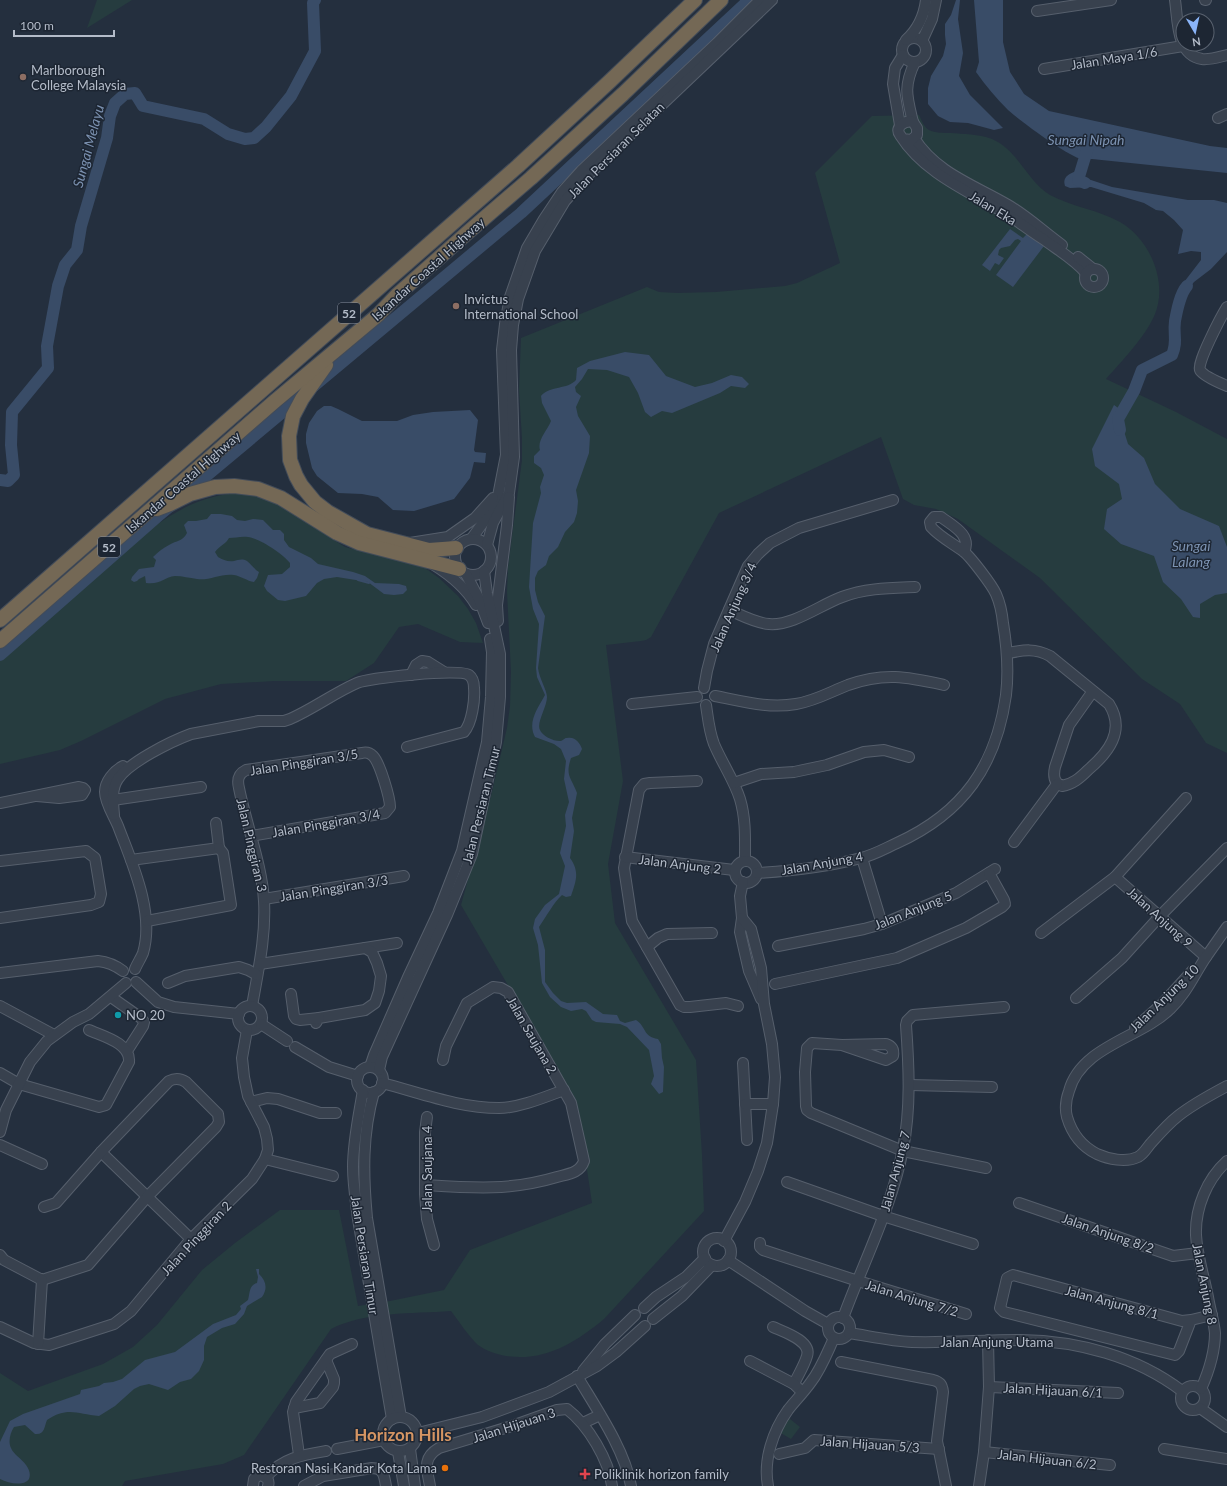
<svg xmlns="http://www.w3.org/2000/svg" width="1227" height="1486" font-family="Lato,sans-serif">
<rect width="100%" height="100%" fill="#242f3e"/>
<g fill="#263c3f">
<polygon points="97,0 132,0 87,28"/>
<path d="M919,115C922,121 924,127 929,130C935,133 944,133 950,133C964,134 978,134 992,139C1018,150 1027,181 1050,195C1072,207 1099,210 1120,222C1150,239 1168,282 1155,314C1146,336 1122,361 1106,379L1176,412L1227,439V753L1206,743L1180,704L1142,679L1040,578L958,519L936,509L914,505L903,499L881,437L719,513L651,637L646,640L641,641L606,645L623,781L608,864L615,923L696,1060L702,1155L704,1211L604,1319C575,1343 544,1362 506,1356C496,1354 486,1351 478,1345C469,1337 458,1320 451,1311C412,1314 366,1311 331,1329L244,1455L223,1464L125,1481L122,1486H0V1373L28,1391L103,1364L133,1347L157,1325L202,1270L235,1243L280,1210H339L358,1306L390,1301L444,1290L470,1250L592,1203L577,1103L461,905L491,796L507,728L510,706L511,672L507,592L508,567L522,460V439L519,390L521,338L647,287L659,292L677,293L716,292L785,286L797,283L840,263L815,173L872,116Z"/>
<path d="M235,493L251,494L274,502L345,547L425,568L439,578L458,596L468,609L476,623L483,643L460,642L418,624L399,627L374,663L346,681H274L221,684L165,699L81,741L60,750L0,764V659L156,525C183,507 202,497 235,493Z"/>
<polygon points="785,1415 800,1427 791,1439 779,1432"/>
</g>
<g fill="#394c67">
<polygon points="956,0 960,0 958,19 963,53 959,76 970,95 1003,128 994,130 968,123 950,122 938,116 928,104 928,88 931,76 943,56 946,44 945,35 945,24 951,15"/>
<path d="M974,0H1003V42L1010,72L1024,94L1049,111L1210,146L1227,148V173L1092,159C1089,159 1085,160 1082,159C1069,157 1019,120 1008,110C996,98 986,86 976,72L979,62Z"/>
<path d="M1076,171L1083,173L1085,178L1112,187L1188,200H1214L1227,203V252L1211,269L1194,282L1181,299V286L1201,260V252L1191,251L1178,254L1183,230L1174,220L1163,211L1156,210L1144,203L1091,187L1070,188L1065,186C1062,177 1069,174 1076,171Z"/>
<polygon points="1010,229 1023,238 1027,234 1044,246 1013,287 996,275 1021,241 1018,239 1015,240 1010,246 1001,248 999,250 998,255 1004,258 999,265 995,263 990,271 982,265"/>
<path d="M625,352L649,355L666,376L695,387L712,383L731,375L742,377L749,384L745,388L731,386L720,393L672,413L662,411L651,417L645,412L638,393L629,377L607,370L588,369L582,379L575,387L576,392L581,396L576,407L578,416L590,436L589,453L576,490L578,501L577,513L574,522L565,532L558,547L549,556L546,565L538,571L535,578V590L538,602L545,616L538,668C539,678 547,690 547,697C547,707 536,723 540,730C542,736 555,742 561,741C564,740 564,738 567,738C575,736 580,743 582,749L579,755L571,758C565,776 571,777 577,793L572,818L574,831L570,858C580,872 576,881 571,896L566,897L562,895C554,902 546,917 539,927L545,950V982L553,993L561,1001L567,1003L586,1002L603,1014L617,1015L620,1021L625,1023L636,1020C646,1026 643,1037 658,1039L661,1044L662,1058L664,1067L663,1092L659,1094L651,1084L654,1076L649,1050L627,1027L620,1024L596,1022L592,1020L586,1011L582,1009L571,1011L561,1007L550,997L542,983L538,945L533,928L535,919L545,905L559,894L565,866L560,853L566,826L565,815L569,802L564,779L566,761L561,749L554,744L535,737C527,722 538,708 545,695L537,677L536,668L539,624L533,609L529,587L533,523L541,493L540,487L544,475L541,468L534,463V456L540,450C537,440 547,431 551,421L542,403L541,396C551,385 567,390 576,380L577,368L590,361Z"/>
<polygon points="1114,405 1121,410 1122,425 1128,444 1144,458 1155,484 1180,509 1219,526 1227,547 1227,593 1215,595 1200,604 1200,618 1193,617 1181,599 1163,582 1154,556 1121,544 1104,529 1107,509 1122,499 1119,484 1095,466 1092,449"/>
<polygon points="324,406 331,406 338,409 362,421 397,421 413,415 433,412 470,410 478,420 474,450 475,452 486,453 485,463 474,462 470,478 454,499 414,511 393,510 378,497 362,494 338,493 317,476 312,468 306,443 306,434 309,423 317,411"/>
<path d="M211,514H221L232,516L237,520L245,521L253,519L263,520L273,530H280L284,534V540L289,547L311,558L318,564L353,572L365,576L375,583L399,584L406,586L407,590L403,594L394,595L384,594L368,582L337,577L324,579L317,583L306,596L285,601L278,600L267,591L264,586L268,575L282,574L290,567V563C283,554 259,538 248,537C241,536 235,538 229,538C226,544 219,546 215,552L218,557C223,560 228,562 234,561C238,560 242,558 247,561C251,564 254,569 259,572L257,578L254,582C247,581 241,576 234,575C221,573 209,581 197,579C189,578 183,576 175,576C164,577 161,585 146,583L145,576L139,579L137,581L134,582L131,580L132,577L139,569L154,567L156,560L153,557C158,552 163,548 169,545C177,540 182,542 187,533L184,525L188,521H196L207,519Z"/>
<path d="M256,1269H259V1274C266,1281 268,1288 262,1297L247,1306L244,1314L235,1324L222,1328L207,1337L204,1346V1360L199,1371L191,1379L180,1382L168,1390L149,1384L140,1386L134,1389L115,1406L99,1416C78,1414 67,1406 47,1420C44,1427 45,1435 35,1434L25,1425L14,1427C10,1433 8,1442 11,1448C13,1454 22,1459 26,1465C29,1469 31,1474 29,1479C25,1486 9,1484 0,1479V1442L10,1421L23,1414L80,1394L81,1390L99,1386L104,1383L113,1382L122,1379L145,1360L175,1352L213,1324L236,1315L241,1309L240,1306L248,1300C250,1293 249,1285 257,1283L258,1277Z"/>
</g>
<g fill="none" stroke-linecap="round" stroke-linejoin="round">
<polyline stroke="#394c67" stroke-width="2" points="358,580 369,583"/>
<g stroke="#394c67" stroke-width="12">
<polyline points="1085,183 1078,180 1089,144"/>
<path d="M1120,430L1118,419L1134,391L1142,370L1172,355C1178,340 1173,336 1175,321C1177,310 1180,294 1187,286"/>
<polyline points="0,480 8,481 14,475 11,445 12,412 48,368 47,346 58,286 65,265 77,250 81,226 107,138 110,116 115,103 125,94 135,93 143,106 204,119 228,134 245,139 254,138 266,127 291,96 315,51 313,3 315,0"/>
<polyline points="0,655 157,517 521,213 749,0"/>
</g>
<g stroke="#565f6c" stroke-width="12">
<g id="minor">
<path d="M1175,0C1178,20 1176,55 1202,59C1210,60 1219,57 1227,55"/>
<polyline points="1205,0 1206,0"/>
<polyline points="1037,11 1111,0"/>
<circle cx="914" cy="50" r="12"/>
<path d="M906,40C918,29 924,17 926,0"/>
<polyline points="922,41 932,19 936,0"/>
<polyline points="1044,69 1183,46"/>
<polyline points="1218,118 1227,114"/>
<path d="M913,122C907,97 903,87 915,62"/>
<polyline points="900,125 893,84 895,68 903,55"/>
<path d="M914,138C936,173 974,185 1008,205C1027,216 1044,232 1062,245"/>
<path d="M903,139L911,140L917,135V128L913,122C905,120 894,127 900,135C924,173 968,191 1005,213C1018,221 1030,231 1043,239C1058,250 1074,259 1086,273"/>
<polyline points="1078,257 1093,269"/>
<circle cx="1094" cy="278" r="9"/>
<path d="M1227,307C1222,315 1196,364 1200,370C1203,376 1220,383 1227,386"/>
<polyline points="472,538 485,520 498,496 506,455 502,350 505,324 510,297 527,248 544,219 562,192 581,171 717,43 760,0"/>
<circle cx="473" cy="557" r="18"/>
<polyline points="410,543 448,537 475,518 493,498"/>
<polyline points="487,545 493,523 509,493 514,457 511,350 513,325 518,299 535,251 565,201 588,175 772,0"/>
<path d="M434,565C450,575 466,588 476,605"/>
<polyline points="466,574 479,599 488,623"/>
<path d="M729,610C741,615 755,623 769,624C793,626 820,605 842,597C866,588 890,588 915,587"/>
<polyline points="498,621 497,605 507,525 509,497"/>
<path d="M1008,653C1024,650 1035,648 1050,656L1109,704C1126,731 1108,753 1088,770C1080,778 1073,784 1062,786C1054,783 1053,776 1055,767L1069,725L1093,691"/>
<polyline points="411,675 416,665 422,661 428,662 444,672"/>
<polyline points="704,688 707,671 714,644 748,566 758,554 770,543 799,528 893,500"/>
<path d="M715,696C742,701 768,709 796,704C815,701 830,692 848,685C885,672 907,677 944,685"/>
<polyline points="632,704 697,697"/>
<path d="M706,705C708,718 709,731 714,744C722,763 734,780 740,799C746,819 745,840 745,860"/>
<path d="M123,766C114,771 105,781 105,792C105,803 114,816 118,826C132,863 155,913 143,953C141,958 137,964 135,969"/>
<polyline points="697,781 650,783 644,784 639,790 624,868 632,921 680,1005 684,1007 690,1007 726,1003 738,1006"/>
<polyline points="734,783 761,774 794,772 827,765 864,752 884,750 909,757"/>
<polyline points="113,800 201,787"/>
<polyline points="0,803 79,787 83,788 85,790 82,795 59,798 37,796"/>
<path d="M114,815C113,803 111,789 118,779C129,762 172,741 191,734L259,721H284L290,719C313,709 334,693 357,683C369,678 460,668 469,675C473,678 474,683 474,688C475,700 472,723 464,732L407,747"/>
<polyline points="216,823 219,848"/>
<path d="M251,836L385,813L390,807C390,798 380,763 373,756C370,753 366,752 362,753L246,770C238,774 237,780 239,788C246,824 262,865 264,901C266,937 258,971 252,1006"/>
<polyline points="1014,842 1057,784"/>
<polyline points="625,857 734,870"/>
<polyline points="862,858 882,924"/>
<polyline points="131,860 219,848"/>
<circle cx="746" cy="872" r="11"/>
<polyline points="0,861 86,851 95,858 101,894 99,902 91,905 0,918"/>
<path d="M757,873C792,871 827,867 861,858C874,855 886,848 897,843C963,813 996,766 1006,695C1009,670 1007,647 1003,623C1002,613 1000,603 996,594C992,585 970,556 963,551C952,543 940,537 931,527L930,522L934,517H941C953,526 972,535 964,552"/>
<polyline points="1115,877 1206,957"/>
<polyline points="743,882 740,896 742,918 740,932 749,971 761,999"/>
<polyline points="264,899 404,876"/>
<polyline points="147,921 231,905 223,853 219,848"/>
<path d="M1227,927C1220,937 1213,947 1206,957C1194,975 1186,994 1170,1009C1141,1038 1081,1046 1069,1091C1066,1099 1065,1109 1067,1117C1072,1134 1081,1146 1097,1154C1108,1159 1126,1163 1138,1157C1145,1153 1147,1147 1152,1142C1160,1133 1169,1123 1178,1116C1193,1104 1210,1095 1227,1086"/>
<polyline points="1041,933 1115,877 1186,798"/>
<polyline points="778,946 864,929 882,924 956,893 995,869"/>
<polyline points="647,947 658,938 667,934 712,933"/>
<polyline points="365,948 397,943"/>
<polyline points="260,964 365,948 372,952 377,963 381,976 379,991 375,1003 365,1010 319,1018 316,1023"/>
<path d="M0,973L98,961C108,962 115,965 123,971"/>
<polyline points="136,982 158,1002 174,1007 239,1014"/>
<polyline points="168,983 185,976 239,967 248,970 257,975"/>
<polyline points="775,984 897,958 966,928 1002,907 1005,904 1004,900 989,873"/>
<polyline points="291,994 294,1016 296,1019 300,1020 319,1018"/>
<polyline points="111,997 141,1018 144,1022 143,1026 127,1051"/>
<polyline points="1076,998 1122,958 1160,916 1227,848"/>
<polyline points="0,1006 54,1035"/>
<circle cx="250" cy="1018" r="12"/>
<polyline points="261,1024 287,1041"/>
<polyline points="1135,1028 1162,1004 1193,970"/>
<path d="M842,1045L883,1059L886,1060L893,1056C894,1050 892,1046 886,1044L842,1045L812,1043L807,1048L805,1072L806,1106L807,1110L811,1113L903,1151L986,1168"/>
<polyline points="295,1047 329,1067 358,1076"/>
<polyline points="743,1063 747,1140"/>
<polyline points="370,1067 374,1055 409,975 438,913 462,851 487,742 491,697 492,652 490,639"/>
<circle cx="370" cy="1080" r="13"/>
<polyline points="379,1070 382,1057 447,915 472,854 496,742 500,697 500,654 487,593 484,571"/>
<path d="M0,1073L19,1084L99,1107L106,1105L129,1062C131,1043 102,1036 89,1030"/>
<path d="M382,1083C421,1093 459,1108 499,1108C519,1108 545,1097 564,1090"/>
<polyline points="910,1085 992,1087"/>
<path d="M363,1090C359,1115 353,1141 353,1167C353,1184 356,1202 358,1219L392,1419"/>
<path d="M374,1092C362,1134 363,1175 367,1218L401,1417"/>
<polyline points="251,1102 267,1098 278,1099 320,1113 336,1113"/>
<polyline points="745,1104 773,1104"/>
<polyline points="427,1117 425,1132 425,1194 427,1219 434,1245"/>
<polyline points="0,1132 6,1110 30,1062 47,1041 73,1022 89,1014 126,983"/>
<polyline points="0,1145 42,1164"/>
<polyline points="101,1152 191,1239"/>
<polyline points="265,1159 333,1176"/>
<polyline points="787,1182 883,1216 973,1244"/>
<path d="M425,1185C472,1188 510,1191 557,1177C568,1174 580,1173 584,1161L571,1103L508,992L501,988L493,987L467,1003L446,1046L443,1060"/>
<polyline points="1019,1203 1173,1256 1198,1253"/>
<circle cx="717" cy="1252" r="14"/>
<polyline points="724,1241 745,1202 758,1171 767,1143 773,1104 775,1077 772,1044 764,1004 761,968 751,929 742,918"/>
<polyline points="760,1243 760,1247 763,1250 858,1281 966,1314"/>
<path d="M0,1255L4,1260L42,1280L88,1265L147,1197L216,1127L219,1122L218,1114L186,1082C180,1078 175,1078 169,1081L101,1152L56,1203L44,1207"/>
<polyline points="728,1260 805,1311 828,1324"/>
<polyline points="644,1308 656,1297 686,1277 705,1258"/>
<circle cx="839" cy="1328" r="11"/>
<path d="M843,1318C863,1263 892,1207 903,1149C911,1108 909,1067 906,1025L907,1021L913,1015L1004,1007"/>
<polyline points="653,1319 682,1296 712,1265"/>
<polyline points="1191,1320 1179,1351 1175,1355 1004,1312 1000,1308 1007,1278 1013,1275 1182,1321 1191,1320 1212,1315"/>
<polyline points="0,1327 34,1343 49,1345 114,1324 131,1311 191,1239 252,1179 265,1159 268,1150 267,1139 264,1127 248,1096 244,1077 242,1058 247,1030"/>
<path d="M773,1327C784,1332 812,1341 807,1356C804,1366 798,1375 794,1384"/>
<path d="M849,1333C869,1336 891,1341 912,1342C948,1343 984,1340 1021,1340C1078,1341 1136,1356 1182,1391"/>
<polyline points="38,1344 42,1280"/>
<polyline points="750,1361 794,1384 799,1389"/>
<path d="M841,1362L933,1380C940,1382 942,1384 943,1392L937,1441L946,1486"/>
<polyline points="583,1371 605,1344 635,1315"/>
<path d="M577,1376C596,1408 625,1450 631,1486"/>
<circle cx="1193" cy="1398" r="12"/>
<polyline points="989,1387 1118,1393"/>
<path d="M1201,1389C1209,1371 1215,1353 1215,1333C1214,1322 1210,1309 1208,1297C1204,1277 1197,1255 1196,1235C1195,1208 1207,1179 1227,1161"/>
<polyline points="294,1408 320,1403 333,1387 334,1383 334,1379 326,1360"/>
<polyline points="1200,1408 1227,1427"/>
<circle cx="400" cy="1434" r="17"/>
<polyline points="583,1423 600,1415"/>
<polyline points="418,1433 482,1417 549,1392 597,1366 616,1352 645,1326"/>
<polyline points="337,1449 384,1440"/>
<polyline points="410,1449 415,1486"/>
<polyline points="1164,1449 1227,1459"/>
<polyline points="398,1452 404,1486"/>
<polyline points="984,1452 1110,1465"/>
<polyline points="779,1454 805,1448 814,1440 939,1449"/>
<polyline points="299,1455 293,1412 296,1402 330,1354 352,1344"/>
<path d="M266,1477C283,1458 302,1455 326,1451"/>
<path d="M253,1486L254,1479L259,1475C266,1476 270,1480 268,1486"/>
<path d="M304,1486L323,1476L372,1468C384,1468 384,1476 386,1486"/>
<path d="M430,1486C427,1469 422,1458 439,1448L512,1426L557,1410L567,1409C588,1425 609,1460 612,1486"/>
<path d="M768,1486C763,1460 773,1431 788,1410C795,1401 804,1392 811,1382C821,1369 827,1353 834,1338"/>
<polyline points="979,1486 984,1452 989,1387 988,1340"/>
</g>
</g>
<g stroke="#434c59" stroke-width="16">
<g id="highway">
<polyline points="326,365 302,399 293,416 289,436 290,460 296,476 301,485 315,502 328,512 367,534 429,550 456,548"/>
<polyline points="157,509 170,504 190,494 215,487 234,486 258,489 281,498 337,533 359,543 459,569"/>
<polyline points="0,620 518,166 609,82 695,0"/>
<polyline points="0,641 275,401 378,315 397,295 467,233 531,178 623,94 721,0"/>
</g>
</g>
<use href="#minor" stroke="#38414e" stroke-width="10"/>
<use href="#highway" stroke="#746855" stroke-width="14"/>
</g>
<g fill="#8d6e63" stroke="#1d2633" stroke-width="1.5">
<circle cx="23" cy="77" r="4"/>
<circle cx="456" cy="306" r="4"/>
</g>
<circle fill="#0f9aa8" stroke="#1d2633" stroke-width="1.5" cx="118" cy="1015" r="4"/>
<circle fill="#e8710a" stroke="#1d2633" stroke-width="1.5" cx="445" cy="1468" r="4"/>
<path fill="#e0444e" stroke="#1d2633" stroke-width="1.5" d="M583 1468h4v4h4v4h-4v4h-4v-4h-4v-4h4z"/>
<g text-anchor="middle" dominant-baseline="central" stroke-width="3" stroke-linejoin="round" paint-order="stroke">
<g fill="#1d2633" stroke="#878f9c" stroke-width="1">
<rect x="338" y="303" width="22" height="20" rx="3"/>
<rect x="98" y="537" width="22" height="20" rx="3"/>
</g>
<g font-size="12" font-weight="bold" fill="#b4bcc9">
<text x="349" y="313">52</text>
<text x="109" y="547">52</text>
</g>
<g font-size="13" fill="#b4bcc9" stroke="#1d2633">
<text transform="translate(1114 58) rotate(-9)">Jalan Maya 1/6</text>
<text transform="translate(616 150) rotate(-45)">Jalan Persiaran Selatan</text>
<text transform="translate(993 208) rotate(31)">Jalan Eka</text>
<text transform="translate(428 269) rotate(-42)">Iskandar Coastal Highway</text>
<text transform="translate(183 482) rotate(-41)">Iskandar Coastal Highway</text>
<text transform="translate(733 607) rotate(-66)">Jalan Anjung 3/4</text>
<text transform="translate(304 762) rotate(-9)">Jalan Pinggiran 3/5</text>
<text transform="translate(481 805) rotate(-76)">Jalan Persiaran Timur</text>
<text transform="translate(326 823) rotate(-10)">Jalan Pinggiran 3/4</text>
<text transform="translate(252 845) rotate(77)">Jalan Pinggiran 3</text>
<text transform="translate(822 863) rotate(-10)">Jalan Anjung 4</text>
<text transform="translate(680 864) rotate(7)">Jalan Anjung 2</text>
<text transform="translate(334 888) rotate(-9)">Jalan Pinggiran 3/3</text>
<text transform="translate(913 910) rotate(-22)">Jalan Anjung 5</text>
<text transform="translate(1160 917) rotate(42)">Jalan Anjung 9</text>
<text transform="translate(1164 998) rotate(-44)">Jalan Anjung 10</text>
<text transform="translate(532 1035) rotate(60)">Jalan Saujana 2</text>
<text transform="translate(427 1169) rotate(-90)">Jalan Saujana 4</text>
<text transform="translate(895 1171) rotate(-75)">Jalan Anjung 7</text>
<text transform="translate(1108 1233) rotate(19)">Jalan Anjung 8/2</text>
<text transform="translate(196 1238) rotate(-47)">Jalan Pinggiran 2</text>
<text transform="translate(365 1255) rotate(81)">Jalan Persiaran Timur</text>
<text transform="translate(1205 1284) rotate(79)">Jalan Anjung 8</text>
<text transform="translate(912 1298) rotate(17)">Jalan Anjung 7/2</text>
<text transform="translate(1112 1302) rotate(15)">Jalan Anjung 8/1</text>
<text x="997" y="1342">Jalan Anjung Utama</text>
<text transform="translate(1053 1390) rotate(3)">Jalan Hijauan 6/1</text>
<text transform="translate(514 1425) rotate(-18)">Jalan Hijauan 3</text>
<text transform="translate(870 1444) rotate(4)">Jalan Hijauan 5/3</text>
<text transform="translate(1047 1459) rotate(6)">Jalan Hijauan 6/2</text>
</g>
<g font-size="13" fill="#b4bcc9" stroke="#1d2633" text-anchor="start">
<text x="31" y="70">Marlborough<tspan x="31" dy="15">College Malaysia</tspan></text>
<text x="464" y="299">Invictus<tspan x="464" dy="15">International School</tspan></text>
<text x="126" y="1015">NO 20</text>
<text x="437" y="1468" text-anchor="end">Restoran Nasi Kandar Kota Lama</text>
<text x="594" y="1474">Poliklinik horizon family</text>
</g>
<g font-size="14" font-style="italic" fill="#7c92b1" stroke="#1d2633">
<text x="1086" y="139">Sungai Nipah</text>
<text transform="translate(88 146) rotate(-75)">Sungai Melayu</text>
<text x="1191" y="545">Sungai<tspan x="1191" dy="16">Lalang</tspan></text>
</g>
<g font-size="17" font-weight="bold" fill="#d59563" stroke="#1d2633">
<text x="403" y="1434">Horizon Hills</text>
</g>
</g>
<g transform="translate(1195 32) rotate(171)"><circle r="19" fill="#1d2633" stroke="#59626f"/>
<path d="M0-3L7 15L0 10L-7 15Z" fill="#8ab4f8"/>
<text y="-6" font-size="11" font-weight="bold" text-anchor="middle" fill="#b4bcc9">N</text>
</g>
<path d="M14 30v6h100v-6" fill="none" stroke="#b4bcc9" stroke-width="2"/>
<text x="20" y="30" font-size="12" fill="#b4bcc9" stroke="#1d2633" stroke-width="3" paint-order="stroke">100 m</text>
</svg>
